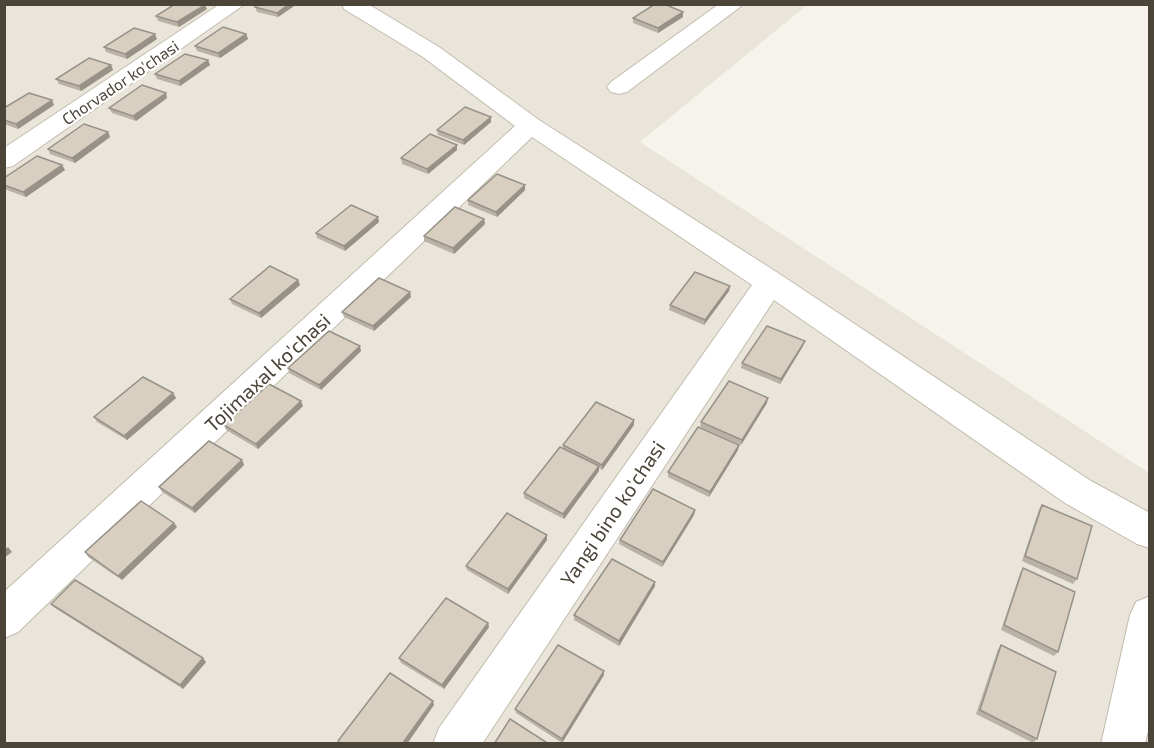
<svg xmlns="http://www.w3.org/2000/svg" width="1154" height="748" font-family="'Exo 2',sans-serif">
<rect width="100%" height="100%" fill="#f6f3ec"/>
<polygon fill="#eae5da" points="4,5 807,5 640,142 1149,473 1149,743 5,743"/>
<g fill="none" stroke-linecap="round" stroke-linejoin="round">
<g stroke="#c2bbae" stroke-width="2">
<g id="minor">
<polygon points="220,4 245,4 13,166 4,168 4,148"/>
<polygon points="342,4 368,4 439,47 539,120 781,275 1091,481 1150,513 1150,548 1137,544 1065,503 774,300 482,744 433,744 439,728 752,285 532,137 18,632 4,638 4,592 515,126 423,57 344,9"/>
<polygon points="719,4 744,4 627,92 619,94 611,92 607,87 611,82"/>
<polygon points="1150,596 1150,722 1145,744 1101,744 1130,615 1136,602"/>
</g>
</g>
<use href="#minor" fill="#fff" fill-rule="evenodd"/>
</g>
<g fill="#bab2a6">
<polygon points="259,4 297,4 278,17 257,12 255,7"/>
<polygon points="207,9 179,27 158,21 156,16"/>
<polygon points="683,12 683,17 658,33 633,23 633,18"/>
<polygon points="246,34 248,39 220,58 197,51 195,46"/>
<polygon points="157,39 127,59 106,52 104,47"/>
<polygon points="208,60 210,65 180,86 157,79 155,74"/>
<polygon points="111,65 113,70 81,91 59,84 56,79"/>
<polygon points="167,98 136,121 112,113 109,108"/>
<polygon points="54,105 18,129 4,124 4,108"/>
<polygon points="491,117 491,122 464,145 438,135 437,130"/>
<polygon points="108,132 110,137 75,163 50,154 48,149"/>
<polygon points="457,150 428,174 402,164 401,158"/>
<polygon points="62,165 65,170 26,197 4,189 4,178"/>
<polygon points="525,190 497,217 468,205 468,200"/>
<polygon points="484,219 485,224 454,254 424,241 424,236"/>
<polygon points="379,222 345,251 317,238 316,233"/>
<polygon points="298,280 300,285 261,318 232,304 230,299"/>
<polygon points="730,286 729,291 704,325 669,310 670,305"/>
<polygon points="410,292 411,297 374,331 344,317 342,312"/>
<polygon points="803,346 780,384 741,368 742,363"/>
<polygon points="361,351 321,390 289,373 288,368"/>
<polygon points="173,393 176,398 127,440 97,422 94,417"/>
<polygon points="767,403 741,445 700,427 701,422"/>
<polygon points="303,406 258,449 226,430 224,425"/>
<polygon points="634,425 602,470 599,468 599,471 564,519 524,498 524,493 563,448 563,445"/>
<polygon points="738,450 709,497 668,477 668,472"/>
<polygon points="242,460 244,465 195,513 162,492 159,487"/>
<polygon points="1042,505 1077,579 1073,584 1022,561 1039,509"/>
<polygon points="695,510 694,515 662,567 619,544 620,540"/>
<polygon points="177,527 122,580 88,557 85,552"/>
<polygon points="547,535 547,540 508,594 467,570 466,566"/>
<polygon points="1023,568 1058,652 1054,656 1001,630 1020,573"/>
<polygon points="655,586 619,646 574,620 574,615"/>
<polygon points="51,604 206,662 183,689 55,608"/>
<polygon points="488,623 489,627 444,689 401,663 399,658"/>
<polygon points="1001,645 1037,739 1033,743 976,714 998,649"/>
<polygon points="604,675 562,743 516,713 515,709"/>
</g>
<g fill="#979187">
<polygon points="289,4 297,4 278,17 277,13"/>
<polygon points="205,5 207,9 179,27 177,22"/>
<polygon points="683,12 683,17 658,33 658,28"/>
<polygon points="155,34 157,39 127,59 125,54"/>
<polygon points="246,34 248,39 220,58 218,53"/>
<polygon points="208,60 210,65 180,86 179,81"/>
<polygon points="111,65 113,70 81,91 79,86"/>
<polygon points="166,93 167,98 136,121 133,116"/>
<polygon points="52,100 54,105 18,129 16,124"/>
<polygon points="491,117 491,122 464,145 463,140"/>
<polygon points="108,132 110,137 75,163 72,158"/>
<polygon points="457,145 457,150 428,174 427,169"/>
<polygon points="62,165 65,170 26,197 23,192"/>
<polygon points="525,185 525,190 497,217 496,212"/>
<polygon points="378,217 379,222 345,251 344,246"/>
<polygon points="484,219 485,224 454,254 453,248"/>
<polygon points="298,280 300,285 261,318 259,313"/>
<polygon points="730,286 729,291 704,325 705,320"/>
<polygon points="410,292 411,297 374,331 373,326"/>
<polygon points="805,341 803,346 780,384 781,379"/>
<polygon points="360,346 361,351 321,390 319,385"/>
<polygon points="173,393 176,398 127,440 124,436"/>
<polygon points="768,398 767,403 741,445 742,440"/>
<polygon points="301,401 303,406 258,449 256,444"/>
<polygon points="634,420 634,425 602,470 602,465"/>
<polygon points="739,445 738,450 709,497 710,492"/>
<polygon points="242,460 244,465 195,513 192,508"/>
<polygon points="599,466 599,471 564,519 563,514"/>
<polygon points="695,510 694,515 662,567 663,562"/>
<polygon points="174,523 177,527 122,580 118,576"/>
<polygon points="547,535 547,540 508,594 508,589"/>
<polygon points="8,547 12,552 4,558 4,550"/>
<polygon points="655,582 655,586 619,646 619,641"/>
<polygon points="488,623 489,627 444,689 442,685"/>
<polygon points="203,658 206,662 183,689 180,685"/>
<polygon points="604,671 604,675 562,743 562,739"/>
<polygon points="433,701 434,705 407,744 402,744"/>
</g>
<g fill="#d8cfc1" stroke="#979187" stroke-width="1.5">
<polygon points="175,4 205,4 205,5 177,22 156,16"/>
<polygon points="259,4 289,4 277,13 255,7"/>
<polygon points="655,4 664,4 683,12 658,28 633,18"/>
<polygon points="223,27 246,34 218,53 195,46"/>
<polygon points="134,28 155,34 125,54 104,47"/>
<polygon points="185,54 208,60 179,81 155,74"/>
<polygon points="89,58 111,65 79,86 56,79"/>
<polygon points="142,85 166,93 133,116 109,108"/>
<polygon points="29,93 52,100 16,124 4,120 4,108"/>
<polygon points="465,107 491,117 463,140 437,130"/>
<polygon points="84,124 108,132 72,158 48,149"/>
<polygon points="430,134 457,145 427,169 401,158"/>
<polygon points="37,156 62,165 23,192 4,185 4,178"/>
<polygon points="497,174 525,185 496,212 468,200"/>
<polygon points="351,205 378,217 344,246 316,233"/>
<polygon points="455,207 484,219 453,248 424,236"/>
<polygon points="270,266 298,280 259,313 230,299"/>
<polygon points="695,272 730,286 705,320 670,305"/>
<polygon points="379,278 410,292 373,326 342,312"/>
<polygon points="767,326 805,341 781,379 742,363"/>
<polygon points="329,331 360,346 319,385 288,368"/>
<polygon points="143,377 173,393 124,436 94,417"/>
<polygon points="729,381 768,398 742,440 701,422"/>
<polygon points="269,384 301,401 256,444 224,425"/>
<polygon points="596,402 634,420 602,465 563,445"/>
<polygon points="698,427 739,445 710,492 668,472"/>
<polygon points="209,441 242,460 192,508 159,487"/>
<polygon points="560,447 599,466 563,514 524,493"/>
<polygon points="653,489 695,510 663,562 620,540"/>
<polygon points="141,501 174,523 118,576 85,552"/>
<polygon points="1042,505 1092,526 1077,579 1025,556"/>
<polygon points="507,513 547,535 508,589 466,566"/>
<polygon points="612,559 655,582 619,641 574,615"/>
<polygon points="1023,568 1075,592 1058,652 1004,625"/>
<polygon points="75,580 203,658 180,685 51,604"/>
<polygon points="446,598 488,623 442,685 399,658"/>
<polygon points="558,645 604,671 562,739 515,709"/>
<polygon points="1001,645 1056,672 1037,739 980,710"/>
<polygon points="390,673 433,701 402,744 341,744 338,741"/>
<polygon points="510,719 549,744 494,744"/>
</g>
<g text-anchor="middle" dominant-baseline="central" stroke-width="4.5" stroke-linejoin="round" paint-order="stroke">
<g font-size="16" fill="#4b4439" stroke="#fff">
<text transform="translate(120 82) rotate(-34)">Chorvador ko'chasi</text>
</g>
<g font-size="20" fill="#4b4439" stroke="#fff">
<text transform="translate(267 372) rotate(-43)">Tojimaxal ko'chasi</text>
<text transform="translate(612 513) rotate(-56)">Yangi bino ko'chasi</text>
</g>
</g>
<rect width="1154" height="748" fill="none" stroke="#4b4439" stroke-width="12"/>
</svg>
